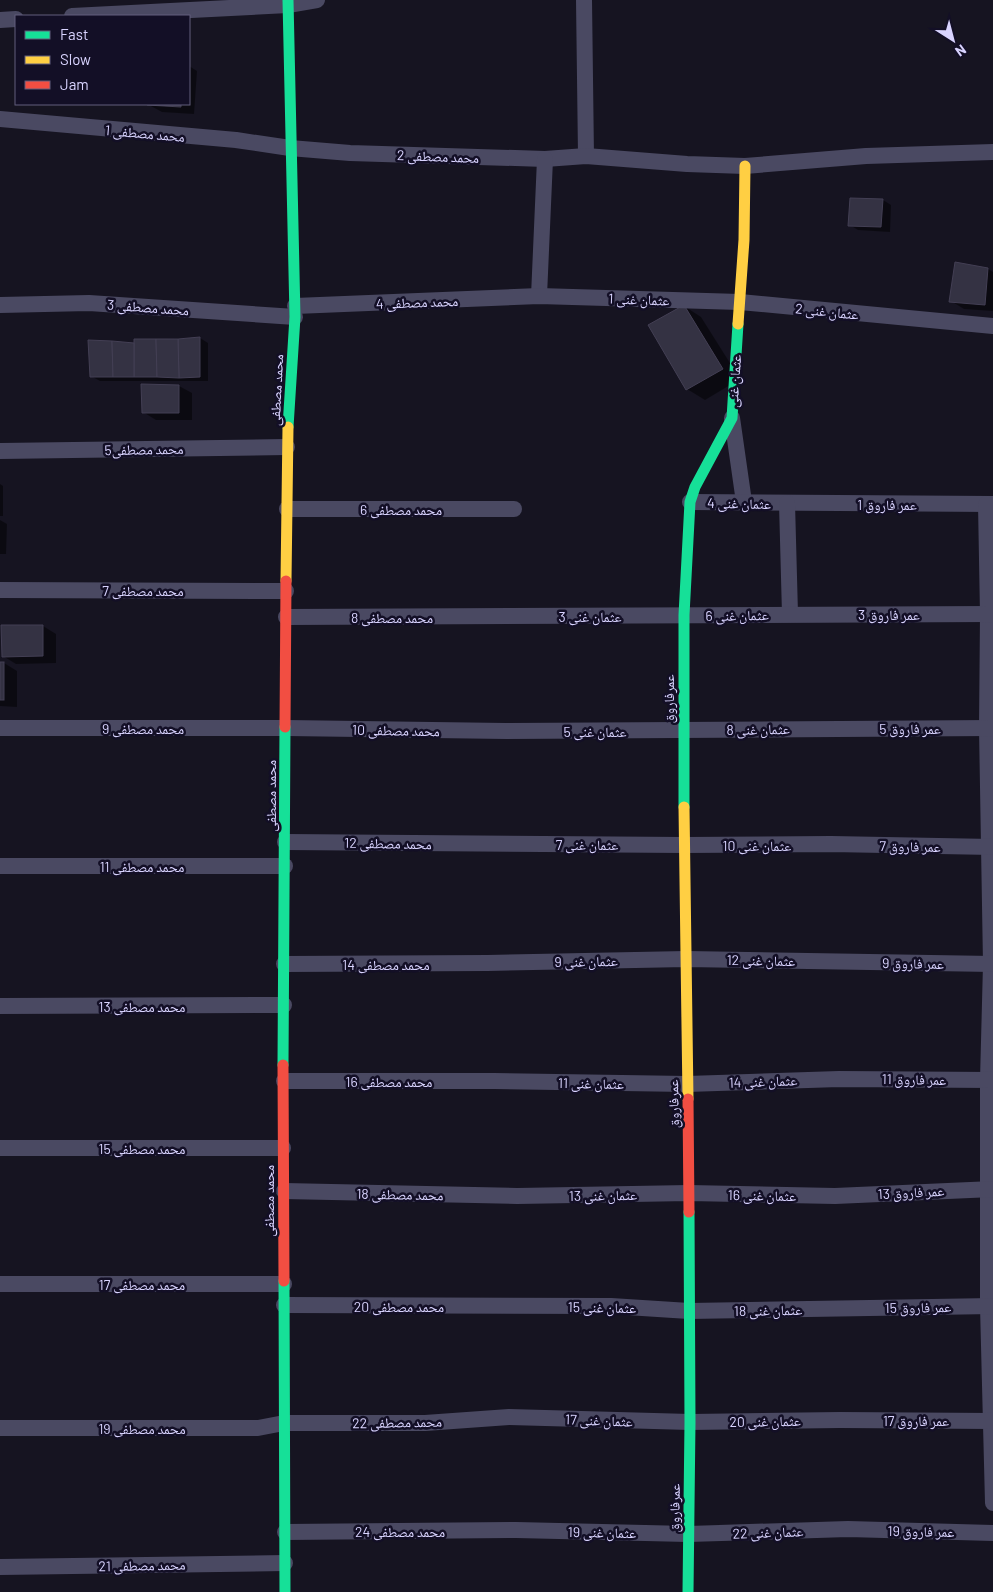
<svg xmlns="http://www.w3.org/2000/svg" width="993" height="1592" font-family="Barlow,'Noto Naskh Arabic',sans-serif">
<rect width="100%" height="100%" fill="#161421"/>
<g fill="#0007">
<polygon points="189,66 197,71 194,114 162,112 149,105 189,104"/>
<polygon points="883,200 891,205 890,232 858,230 850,225"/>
<polygon points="956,263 988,269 993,272 993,311 964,309 951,301"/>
<polygon points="684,306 701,317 740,379 705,400 687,389 650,326"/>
<polygon points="200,338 208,343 208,381 100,381 91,376 135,344 135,340"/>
<polygon points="179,386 192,393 192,420 156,420 143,412"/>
<polygon points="0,484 3,486 3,516 0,516"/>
<polygon points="0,520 7,524 6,554 0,554"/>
<polygon points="43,626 56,634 56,663 16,664 3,656"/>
<polygon points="0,663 4,663 17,671 17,707 0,706"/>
</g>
<g fill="#343243" stroke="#433f54">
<polygon points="147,104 181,104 181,107 147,105"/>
<polygon points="850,198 883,199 881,227 848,226"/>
<polygon points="955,262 988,268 985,305 949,302"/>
<polygon points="684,305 723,369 686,390 648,325"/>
<polygon points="200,337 200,377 179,378 178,339"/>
<polygon points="134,339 156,339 157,377 134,377"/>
<polygon points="156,339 178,339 179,378 157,377"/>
<polygon points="88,340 112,341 113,377 90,377"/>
<polygon points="112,341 134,343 134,377 113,377"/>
<polygon points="141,384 179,385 179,413 142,413"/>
<polygon points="1,625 43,625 43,656 2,657"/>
<rect x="0" y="662" width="4" height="38"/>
</g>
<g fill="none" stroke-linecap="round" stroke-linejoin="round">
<g stroke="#4a4962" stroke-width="16">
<polyline points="584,0 586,156"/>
<polyline points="72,16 288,5 317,0"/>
<polyline points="0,20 16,19"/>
<polyline points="0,119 236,140 290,148 350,153 545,159 586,156 687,164 745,166 866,156 993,152"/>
<polyline points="539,296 545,159"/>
<polyline points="0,305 89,303 295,317"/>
<polyline points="295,306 539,296 740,302 993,326"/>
<polyline points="732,418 744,502"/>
<polyline points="0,451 287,447"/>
<polyline points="690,502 993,504"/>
<polyline points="787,503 790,614"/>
<polyline points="986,504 988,614 987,728 991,964 988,1080 988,1306 993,1503"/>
<polyline points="287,509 514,509"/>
<polyline points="0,590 286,591"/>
<polyline points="286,617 993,614"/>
<polyline points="0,728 286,728 506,731 993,728"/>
<polyline points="285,842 684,845 831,844 993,847"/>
<polyline points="0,866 285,866"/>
<polyline points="284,964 487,963 686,959 993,964"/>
<polyline points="0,1006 284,1005"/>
<polyline points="284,1081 494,1081 687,1084 839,1079 993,1080"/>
<polyline points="0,1148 283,1148"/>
<polyline points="284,1191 517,1196 689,1193 835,1196 993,1189"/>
<polyline points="0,1284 284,1284"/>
<polyline points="284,1305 611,1306 689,1311 993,1306"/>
<polyline points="0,1428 258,1428 284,1423 425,1423 509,1417 690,1422 840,1420 993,1421"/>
<polyline points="285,1532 516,1530 688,1534 848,1529 993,1533"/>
<polyline points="0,1567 285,1563"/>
</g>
<g stroke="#16e098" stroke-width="11">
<polyline points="288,0 295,317 288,427"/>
<polyline points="684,807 684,615 690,502 695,487 732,418 738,324"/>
<polyline points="283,1065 285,727"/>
<polyline points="284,1281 285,1592"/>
<polyline points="688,1592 690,1422 689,1212"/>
</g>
<g stroke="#ffcf43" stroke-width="11">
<polyline points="738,324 744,240 745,166"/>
<polyline points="286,581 288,427"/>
<polyline points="684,807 688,1099"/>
</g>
<g stroke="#f24e42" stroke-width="11">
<polyline points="285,727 286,581"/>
<polyline points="283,1065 284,1281"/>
<polyline points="688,1099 689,1212"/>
</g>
</g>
<g text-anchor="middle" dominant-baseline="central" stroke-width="5" stroke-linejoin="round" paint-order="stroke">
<g font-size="14" fill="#d9d4ff" stroke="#130f26">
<text transform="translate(145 133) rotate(5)">محمد مصطفی 1</text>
<text transform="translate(438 156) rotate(2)">محمد مصطفی 2</text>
<text transform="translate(639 299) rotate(2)">عثمان غنی 1</text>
<text transform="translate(417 302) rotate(-2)">محمد مصطفی 4</text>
<text transform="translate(148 307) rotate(4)">محمد مصطفی 3</text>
<text transform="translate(827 311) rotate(6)">عثمان غنی 2</text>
<text transform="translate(734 381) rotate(-86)">عثمان غنی</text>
<text transform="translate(276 390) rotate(-87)">محمد مصطفی</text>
<text transform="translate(144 449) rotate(-1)">محمد مصطفی5</text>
<text transform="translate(739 503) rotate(1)">عثمان غنی 4</text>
<text x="887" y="504">عمر فاروق 1</text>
<text x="401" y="509">محمد مصطفی 6</text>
<text x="143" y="590">محمد مصطفی 7</text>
<text x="889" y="614">عمر فاروق 3</text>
<text transform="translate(737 615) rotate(-1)">عثمان غنی 6</text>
<text x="590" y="616">عثمان غنی 3</text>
<text x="392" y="617">محمد مصطفی 8</text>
<text transform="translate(668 699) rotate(-90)">عمرفاروق</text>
<text x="143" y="728">محمد مصطفی 9</text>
<text x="910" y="728">عمر فاروق 5</text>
<text transform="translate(758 729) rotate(-1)">عثمان غنی 8</text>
<text transform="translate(396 730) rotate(1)">محمد مصطفی 10</text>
<text x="595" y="731">عثمان غنی 5</text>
<text transform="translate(270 796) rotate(-90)">محمد مصطفی</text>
<text transform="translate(388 843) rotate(1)">محمد مصطفی 12</text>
<text x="587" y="844">عثمان غنی 7</text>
<text x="757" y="845">عثمان غنی 10</text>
<text transform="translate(910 846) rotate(1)">عمر فاروق 7</text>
<text x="142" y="866">محمد مصطفی 11</text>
<text transform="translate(761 960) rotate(1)">عثمان غنی 12</text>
<text transform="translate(586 961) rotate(-1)">عثمان غنی 9</text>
<text transform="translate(913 963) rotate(1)">عمر فاروق 9</text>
<text x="386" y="964">محمد مصطفی 14</text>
<text x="142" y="1006">محمد مصطفی 13</text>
<text transform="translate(914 1079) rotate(1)">عمر فاروق 11</text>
<text x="389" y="1081">محمد مصطفی 16</text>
<text transform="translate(763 1081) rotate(-2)">عثمان غنی 14</text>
<text transform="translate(591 1083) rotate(1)">عثمان غنی 11</text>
<text transform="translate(673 1104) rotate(-91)">عمرفاروق</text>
<text x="142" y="1148">محمد مصطفی 15</text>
<text transform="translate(911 1192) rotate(-3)">عمر فاروق 13</text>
<text transform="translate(400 1194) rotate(1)">محمد مصطفی 18</text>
<text transform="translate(603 1195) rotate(-1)">عثمان غنی 13</text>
<text transform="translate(762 1195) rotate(1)">عثمان غنی 16</text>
<text transform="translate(268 1201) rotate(-90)">محمد مصطفی</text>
<text x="142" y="1284">محمد مصطفی 17</text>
<text x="399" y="1306">محمد مصطفی 20</text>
<text transform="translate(602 1307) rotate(1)">عثمان غنی 15</text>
<text transform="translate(918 1307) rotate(-1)">عمر فاروق 15</text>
<text transform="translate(768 1310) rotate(-1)">عثمان غنی 18</text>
<text transform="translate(599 1420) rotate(2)">عثمان غنی 17</text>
<text x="916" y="1420">عمر فاروق 17</text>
<text transform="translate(765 1421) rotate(-1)">عثمان غنی 20</text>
<text transform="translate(397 1422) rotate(-1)">محمد مصطفی 22</text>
<text x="142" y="1428">محمد مصطفی 19</text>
<text transform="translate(674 1508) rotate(-89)">عمرفاروق</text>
<text x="400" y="1531">محمد مصطفی 24</text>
<text transform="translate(921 1531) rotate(1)">عمر فاروق 19</text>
<text transform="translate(602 1532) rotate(1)">عثمان غنی 19</text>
<text transform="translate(768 1532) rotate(-2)">عثمان غنی 22</text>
<text transform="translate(142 1565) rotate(-1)">محمد مصطفی 21</text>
</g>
</g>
<rect x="15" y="15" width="175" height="90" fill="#130f26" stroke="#625e7d"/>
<rect x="25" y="31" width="25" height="8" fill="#16e098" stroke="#625e7d"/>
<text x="60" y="40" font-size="15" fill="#d9d4ff">Fast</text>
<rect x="25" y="56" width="25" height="8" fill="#ffcf43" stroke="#625e7d"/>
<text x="60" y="65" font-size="15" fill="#d9d4ff">Slow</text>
<rect x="25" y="81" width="25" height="8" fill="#f24e42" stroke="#625e7d"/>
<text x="60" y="90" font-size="15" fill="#d9d4ff">Jam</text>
<g transform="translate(953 40) rotate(144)" stroke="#130f26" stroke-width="4" paint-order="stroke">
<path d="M0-4L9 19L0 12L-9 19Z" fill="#d9d4ff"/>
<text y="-8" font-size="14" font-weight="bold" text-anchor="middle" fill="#d9d4ff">N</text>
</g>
</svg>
